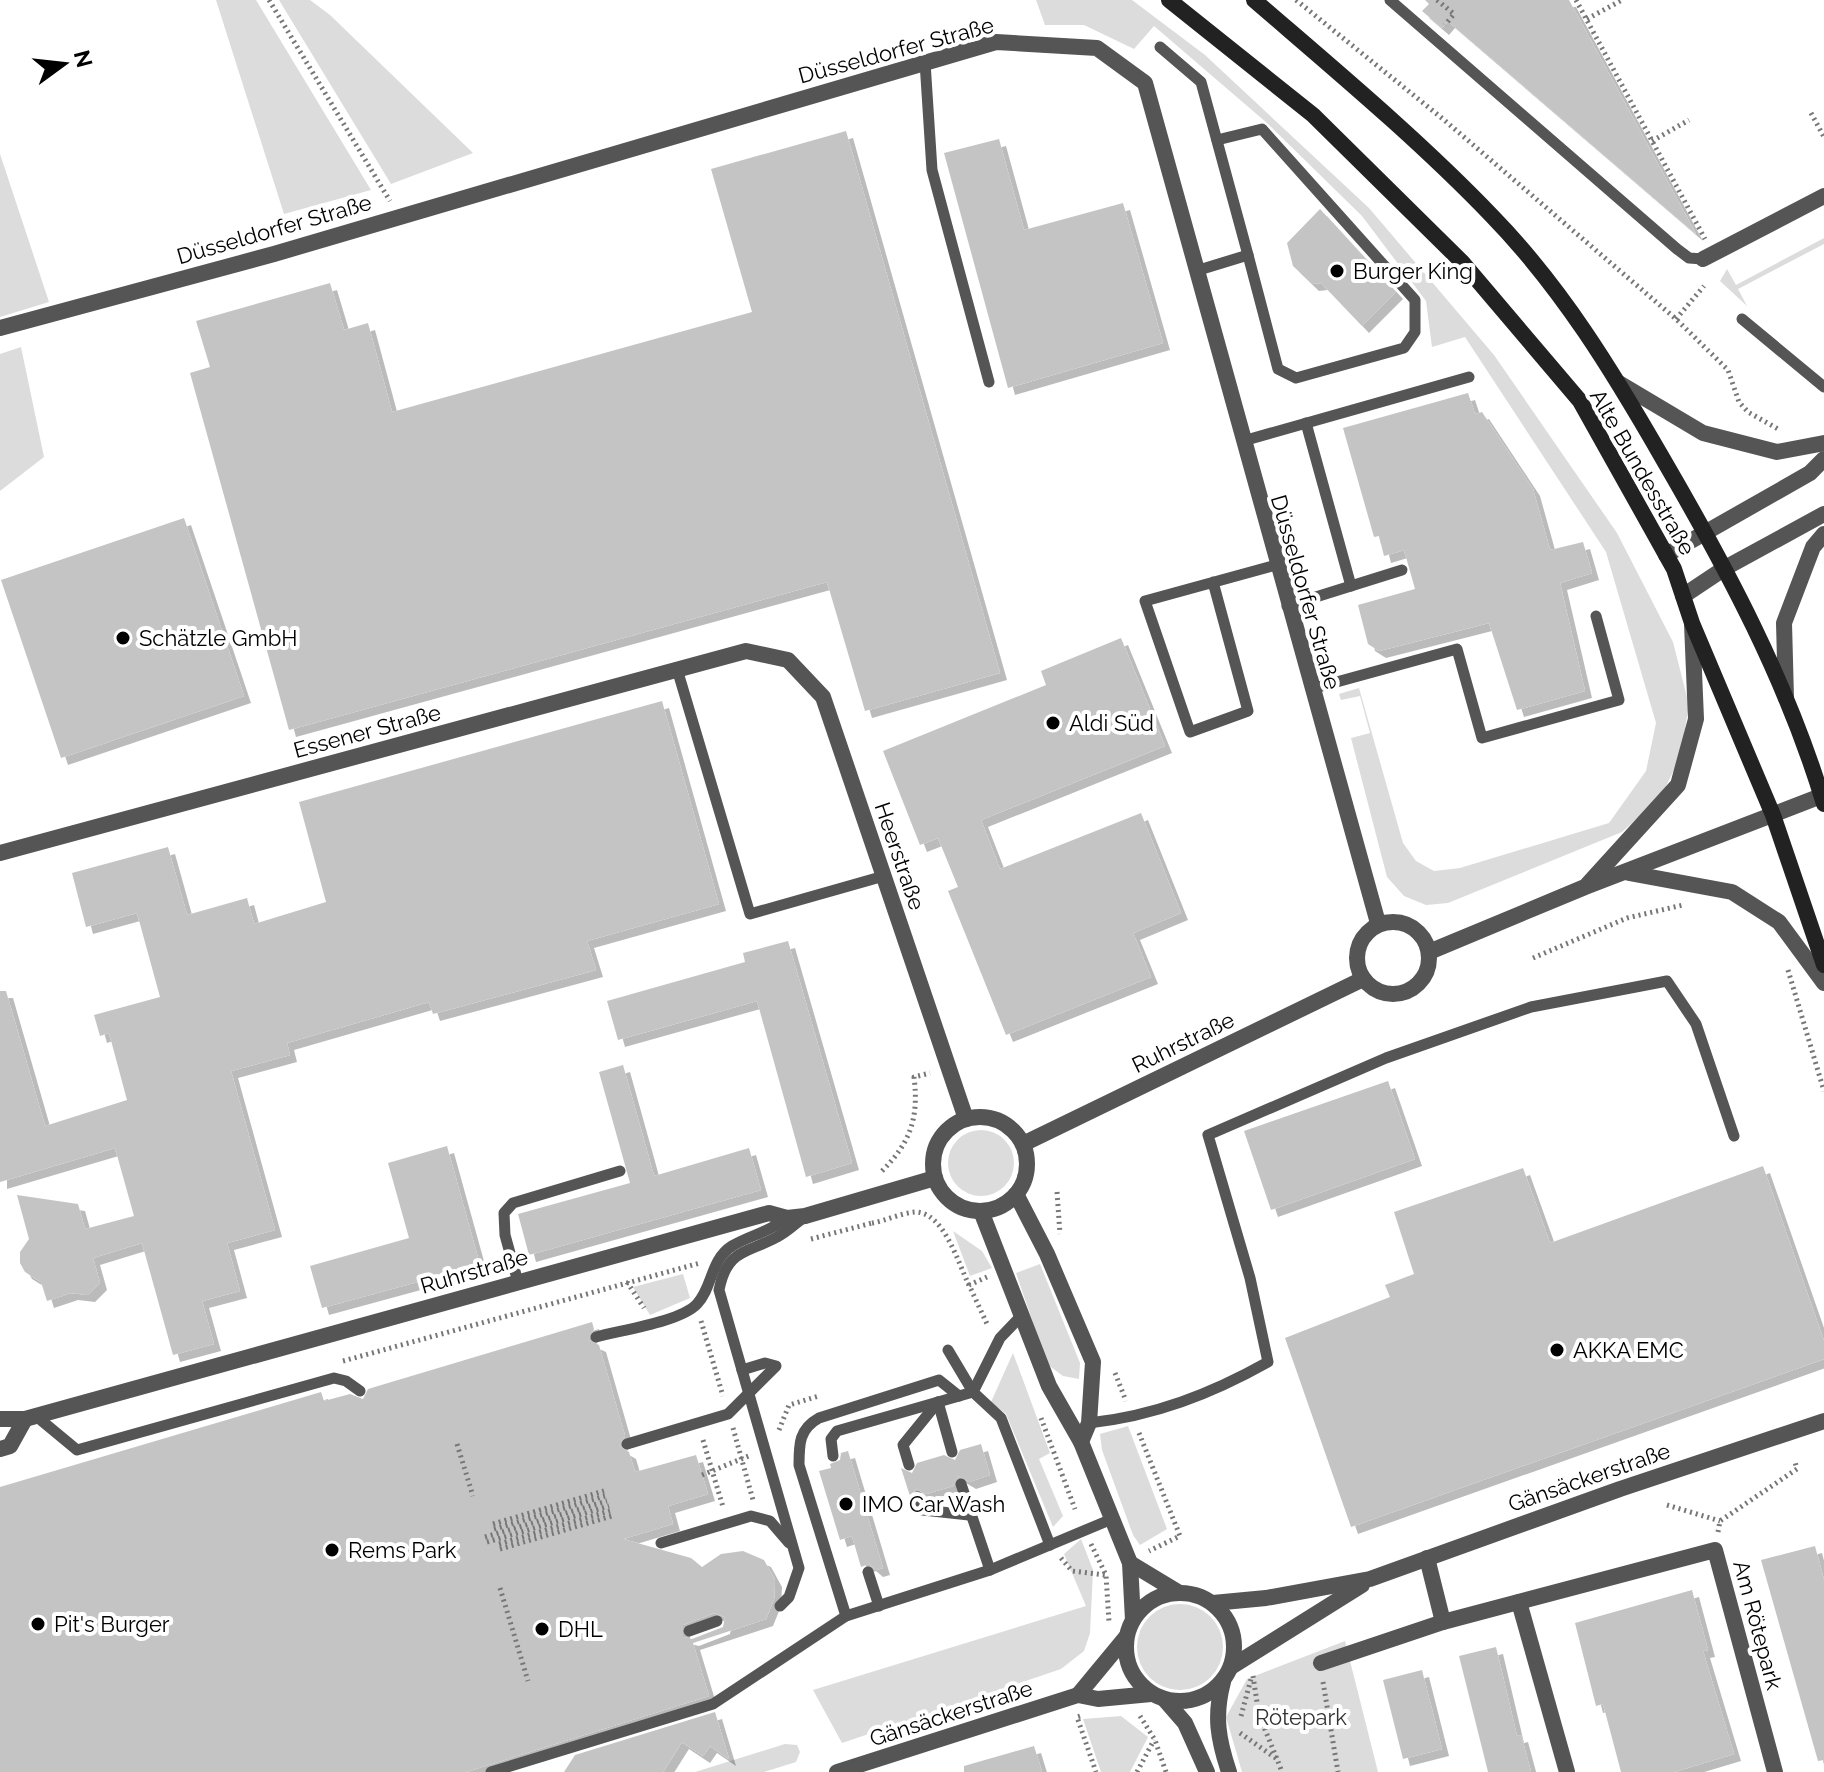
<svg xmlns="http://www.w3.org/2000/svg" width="1824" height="1772" font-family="Raleway,sans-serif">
<defs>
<filter id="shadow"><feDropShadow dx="7" dy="7" stdDeviation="0" flood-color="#0004"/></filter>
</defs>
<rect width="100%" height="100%" fill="#fff"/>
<g fill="#dcdcdc">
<polygon points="216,0 256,0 371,190 284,214"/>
<polygon points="279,0 310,0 330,15 473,153 391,184"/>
<polygon points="1036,0 1132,0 1205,55 1369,208 1494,355 1617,533 1673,642 1689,705 1680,757 1661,797 1622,832 1448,903 1426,905 1404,896 1387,877 1351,738 1370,733 1360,696 1341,700 1339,694 1359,688 1403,843 1416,861 1434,871 1460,868 1609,823 1646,771 1656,723 1606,552 1465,337 1432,347 1426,301 1362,216 1267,123 1154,26 1134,49 1084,25 1045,25"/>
<polygon points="0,154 49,302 0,317"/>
<polygon points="1824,238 1824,244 1738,289 1747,306 1720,281 1727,269 1736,285"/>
<polygon points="21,347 44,457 0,491 0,354"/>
<circle cx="981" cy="1163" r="33"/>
<polygon points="953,1231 982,1251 992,1268 970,1276"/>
<polygon points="1040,1264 1080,1363 1079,1379 1063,1376 1047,1364 1016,1273"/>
<polygon points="683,1274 690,1298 650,1315 633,1287"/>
<polygon points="1013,1353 1050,1453 1039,1459 1063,1516 1053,1527 1006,1414 991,1402"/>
<polygon points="1128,1426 1167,1529 1140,1545 1133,1535 1102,1450 1100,1434"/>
<polygon points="1081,1539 1093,1570 1090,1633 1084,1651 1061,1669 842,1743 813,1690 1086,1606 1064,1554"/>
<circle cx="1180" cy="1647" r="43"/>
<polygon points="1345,1641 1378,1772 1242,1772 1226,1717 1247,1679"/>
<polygon points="1121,1716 1148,1737 1130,1772 1101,1772 1083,1719"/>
<polygon points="785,1744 797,1745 800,1752 796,1762 764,1772 695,1772"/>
</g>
<g fill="#c4c4c4" fill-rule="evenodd" filter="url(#shadow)">
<polygon points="1425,0 1569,0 1696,234 1448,21 1442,28 1422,11 1429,4"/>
<polygon points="846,131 1000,673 865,711 827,582 289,730 190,373 210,367 196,321 330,283 344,330 368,323 392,412 752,312 711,169"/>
<polygon points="999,139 1024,230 1123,203 1163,343 1008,388 944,153"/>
<polygon points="1320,209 1396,292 1362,326 1321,283 1312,284 1293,266 1287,243"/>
<polygon points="1468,393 1475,414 1482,412 1533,489 1550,550 1583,542 1592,573 1560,583 1585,691 1517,710 1489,623 1379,651 1368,644 1358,605 1415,589 1404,550 1384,556 1379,536 1374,537 1343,428"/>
<polygon points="184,518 244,696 61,758 1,580"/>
<polygon points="1121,638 1165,746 981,820 1000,869 1141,813 1181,913 1133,933 1151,977 1006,1035 948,891 958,887 938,838 920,845 883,751 1046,685 1041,671"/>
<polygon points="662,701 719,904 587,941 596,970 433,1014 429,1002 287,1043 290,1055 231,1071 275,1230 227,1243 240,1291 202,1301 214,1344 173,1355 142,1243 93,1258 100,1283 88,1295 71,1293 47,1301 41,1282 25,1272 20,1263 20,1252 29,1239 17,1195 78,1204 85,1229 134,1216 115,1148 0,1182 0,991 6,991 45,1126 127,1100 109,1033 100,1036 94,1015 160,997 137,913 86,927 72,873 168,847 187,915 247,898 254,924 326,902 299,802"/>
<polygon points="788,941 852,1163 806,1177 757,1001 618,1040 607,1001 745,962 743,953"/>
<polygon points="623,1065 654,1176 749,1148 761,1190 529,1255 518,1214 630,1183 599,1072"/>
<polygon points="1388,1081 1415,1159 1271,1210 1244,1131"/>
<polygon points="447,1146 480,1265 322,1308 310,1266 409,1238 388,1163"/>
<polygon points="1763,1166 1824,1341 1824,1359 1351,1527 1285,1338 1390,1297 1385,1285 1414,1274 1394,1212 1523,1168 1550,1243"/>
<path d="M592,1322L594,1329L588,1340L599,1345L625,1436L619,1446L629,1452L635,1472L696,1455L708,1494L668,1506L673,1524L623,1539L691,1558L702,1567L721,1554L743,1551L764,1560L775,1580L774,1599L766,1619L693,1643L709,1696L466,1772H0V1487L321,1392L324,1401L350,1394L363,1399L368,1389ZM714,1613L725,1617L723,1627L692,1639L683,1637V1625Z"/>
<polygon points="981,1444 990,1475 969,1482 959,1476 953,1486 926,1494 916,1489 910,1496 901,1468 912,1473 917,1463 944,1455 955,1460 960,1450"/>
<polygon points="848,1451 883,1568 876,1570 869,1564 861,1567 852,1536 840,1540 819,1471 831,1468 830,1464 840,1460 841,1453"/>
<polygon points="1815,1546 1824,1580 1824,1760 1818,1761 1761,1560"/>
<polygon points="1692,1590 1708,1650 1703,1651 1734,1754 1674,1772 1621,1772 1603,1704 1596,1706 1575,1623"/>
<polygon points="1496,1647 1517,1736 1521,1735 1531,1772 1488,1772 1459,1656"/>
<polygon points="1422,1670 1442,1749 1403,1759 1383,1680"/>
<polygon points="715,1712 729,1759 710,1746 703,1756 682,1742 663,1772 564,1772 575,1755"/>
<polygon points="1034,1746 1042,1772 964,1772 964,1766"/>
</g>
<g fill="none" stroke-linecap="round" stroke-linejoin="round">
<g stroke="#777" stroke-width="5" stroke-dasharray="2 4" stroke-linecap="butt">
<polyline points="269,0 390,201"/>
<polyline points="1296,0 1443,119 1676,319 1728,370 1739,402 1748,412 1778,429"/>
<polyline points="1437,0 1454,14 1445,25"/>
<polyline points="1576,0 1705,239"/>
<polyline points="1587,19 1622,0"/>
<polyline points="1811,113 1824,137"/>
<polyline points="1652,141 1689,120"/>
<polyline points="1676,319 1704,286"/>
<polyline points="1533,958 1627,918 1683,905"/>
<polyline points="1788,970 1824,1091"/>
<path d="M882,1171C911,1142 919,1117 914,1077L930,1073"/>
<polyline points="1057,1192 1060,1234"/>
<path d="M872,1223C885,1221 901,1213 915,1212C944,1212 958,1263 969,1285"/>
<polyline points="811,1239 872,1223"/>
<polyline points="987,1277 969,1285 988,1326"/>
<polyline points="627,1282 644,1308"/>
<polyline points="701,1321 723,1396"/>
<polyline points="343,1361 700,1263"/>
<polyline points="1115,1373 1126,1401"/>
<polyline points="1041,1418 1075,1509"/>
<polyline points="733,1428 753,1500"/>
<polyline points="779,1430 789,1405 819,1396"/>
<polyline points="1139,1433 1180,1536 1149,1551"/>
<polyline points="703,1440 723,1507"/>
<polyline points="457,1444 473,1496"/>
<polyline points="702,1475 751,1455"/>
<polyline points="1667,1505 1720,1521"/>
<polyline points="493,1524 604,1491"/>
<polyline points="494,1529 605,1496"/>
<polyline points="1718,1532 1720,1521 1797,1469 1795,1462"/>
<polyline points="485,1537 607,1501"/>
<polyline points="487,1542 609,1506"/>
<polyline points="499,1544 610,1511"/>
<polyline points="1091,1544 1106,1575 1109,1622"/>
<polyline points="500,1549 612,1516"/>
<polyline points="1061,1558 1072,1571 1105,1575"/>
<polyline points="500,1588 528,1681"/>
<polyline points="1253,1676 1259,1715 1277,1759"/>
<polyline points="1323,1682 1338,1772"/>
<polyline points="1080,1716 1077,1717 1096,1772"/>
<polyline points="1140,1716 1155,1740 1166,1772"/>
<polyline points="1241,1716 1251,1679"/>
<polyline points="1240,1733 1277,1759 1282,1772"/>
<polyline points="1137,1772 1154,1740"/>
</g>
<g stroke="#555" stroke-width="11">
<polyline points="1390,0 1677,249 1689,258 1703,259"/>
<polyline points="1160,47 1201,82 1248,255"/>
<polyline points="925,62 932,170 989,382"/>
<polyline points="1199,270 1248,255 1278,369 1296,378 1404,348 1415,332 1415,300 1262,129 1217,140"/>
<polyline points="1742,319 1824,387"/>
<polyline points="1306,423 1351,586"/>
<polyline points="1243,441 1469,377"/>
<polyline points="1213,582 1248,711 1190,732 1145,601 1276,565"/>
<polyline points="1287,606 1402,570"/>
<polyline points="677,669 750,914 884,876"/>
<polyline points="1311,689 1457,649 1482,738 1619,700 1596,616"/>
<polyline points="518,1282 505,1235 504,1213 513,1203 620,1171"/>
<path d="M596,1337C621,1330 680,1322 697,1304C713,1287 710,1260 732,1246C750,1235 770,1232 787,1218"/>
<polyline points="948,1350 973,1392 1001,1418 1050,1545"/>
<polyline points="938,1402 952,1452"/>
<polyline points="36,1416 77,1450 334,1378 346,1381 360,1391"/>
<path d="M1089,1423C1154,1416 1211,1394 1268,1362L1250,1278L1208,1135L1386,1058L1531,1007L1667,981L1696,1024L1734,1136"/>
<polyline points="627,1444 728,1414 776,1366 765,1363 742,1370"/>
<polyline points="833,1456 831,1439 837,1431 973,1392 1000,1338 1023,1314"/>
<polyline points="909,1465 903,1445 938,1402"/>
<polyline points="961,1484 990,1570"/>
<polyline points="918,1497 923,1510 969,1515"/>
<polyline points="661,1543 751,1516 770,1521 789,1543"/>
<polyline points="868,1572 879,1606"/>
<path d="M780,1606L789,1597L799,1568L719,1290C727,1249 746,1254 777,1237C787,1232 795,1224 803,1218"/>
<path d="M846,1616L799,1465C799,1444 799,1429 819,1418L939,1380L959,1396"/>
<polyline points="689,1631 717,1621"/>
<polyline points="491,1772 713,1704 846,1616 990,1570 1112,1519"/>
</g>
<g stroke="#555" stroke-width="16">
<polyline points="1703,259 1824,196"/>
<polyline points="0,328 274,254 996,42 1097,48 1145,83 1378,923"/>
<polyline points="1619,383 1703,433 1777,452 1824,443"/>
<polyline points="1666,555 1810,473 1824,459"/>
<polyline points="1683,596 1725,568 1824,514"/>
<polyline points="1786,698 1784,623 1813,547 1824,534"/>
<polyline points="0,853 746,651 788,660 823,697 966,1119"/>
<polyline points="1629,873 1732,892 1779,922 1824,983"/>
<polyline points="1588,884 1678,785 1696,719 1692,624"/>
<circle cx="1393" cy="958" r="36"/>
<polyline points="1429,952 1585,887 1821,796"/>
<circle cx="980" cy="1164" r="47"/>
<polyline points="1023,1144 1363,979"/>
<polyline points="1016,1194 1047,1254 1093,1362 1089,1423 1081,1442"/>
<polyline points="981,1211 1049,1386 1081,1442 1130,1563 1133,1620"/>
<polyline points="0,1419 25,1419 769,1213 787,1218 805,1216 935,1178"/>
<polyline points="0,1449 10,1446 25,1419"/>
<polyline points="1427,1558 1443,1622 1715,1550 1775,1772"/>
<polyline points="1130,1563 1178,1592"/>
<circle cx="1180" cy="1647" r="54"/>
<polyline points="1519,1602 1567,1772"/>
<polyline points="1213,1603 1266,1598 1370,1579 1620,1489 1824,1421"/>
<polyline points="1321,1663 1443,1622"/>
<polyline points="1231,1667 1362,1585"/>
<path d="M1223,1682C1214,1716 1218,1739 1229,1772"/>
<polyline points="1078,1695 1126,1637"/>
<polyline points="1165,1700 1185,1723 1207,1772"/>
<polyline points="837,1772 1078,1695 1098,1699 1151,1694"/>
</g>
<g stroke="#222" stroke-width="16">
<polyline points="1169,0 1313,115 1462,262 1580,401 1674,569 1692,623 1773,815 1824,965"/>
<path d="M1254,0C1335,70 1418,139 1492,216C1562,288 1613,372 1663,459C1727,569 1787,681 1824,804"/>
</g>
</g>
<g fill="#000" stroke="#fff" stroke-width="3">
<circle cx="1337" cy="271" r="8"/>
<circle cx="123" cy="638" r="8"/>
<circle cx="1053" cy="723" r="8"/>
<circle cx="1557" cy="1350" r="8"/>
<circle cx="846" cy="1504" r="8"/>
<circle cx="332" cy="1550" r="8"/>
<circle cx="38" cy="1624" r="8"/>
<circle cx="542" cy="1629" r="8"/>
</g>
<g text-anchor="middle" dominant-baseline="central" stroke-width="8" stroke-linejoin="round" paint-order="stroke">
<g font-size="22" fill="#000" stroke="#fff">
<text transform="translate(896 50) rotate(-15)">Düsseldorfer Straße</text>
<text transform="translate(274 229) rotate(-16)">Düsseldorfer Straße</text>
<text transform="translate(1643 472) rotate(60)">Alte Bundesstraße</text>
<text transform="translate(1306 592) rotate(74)">Düsseldorfer Straße</text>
<text transform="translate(367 731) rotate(-15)">Essener Straße</text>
<text transform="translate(900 856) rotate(71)">Heerstraße</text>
<text transform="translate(1183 1042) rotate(-26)">Ruhrstraße</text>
<text transform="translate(474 1271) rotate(-16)">Ruhrstraße</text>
<text transform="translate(1589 1477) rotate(-19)">Gänsäckerstraße</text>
<text transform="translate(1758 1625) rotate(75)">Am Rötepark</text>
<text transform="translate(951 1713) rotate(-18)">Gänsäckerstraße</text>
</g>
<g font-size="22" fill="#000" stroke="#fff" text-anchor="start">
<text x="1353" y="271">Burger King</text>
<text x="139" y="638">Schätzle GmbH</text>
<text x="1069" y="723">Aldi Süd</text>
<text x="1573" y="1350">AKKA EMC</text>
<text x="862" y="1504">IMO Car Wash</text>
<text x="348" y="1550">Rems Park</text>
<text x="54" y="1624">Pit's Burger</text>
<text x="558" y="1629">DHL</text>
</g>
<g font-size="22" fill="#333" stroke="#fff">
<text x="1301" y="1717">Rötepark</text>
</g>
</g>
<g transform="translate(64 64) rotate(75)" stroke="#ffffff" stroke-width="6" paint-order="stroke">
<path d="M0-6L14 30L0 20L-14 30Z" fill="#000000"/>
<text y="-12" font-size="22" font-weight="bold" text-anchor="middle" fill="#000000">N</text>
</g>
</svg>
